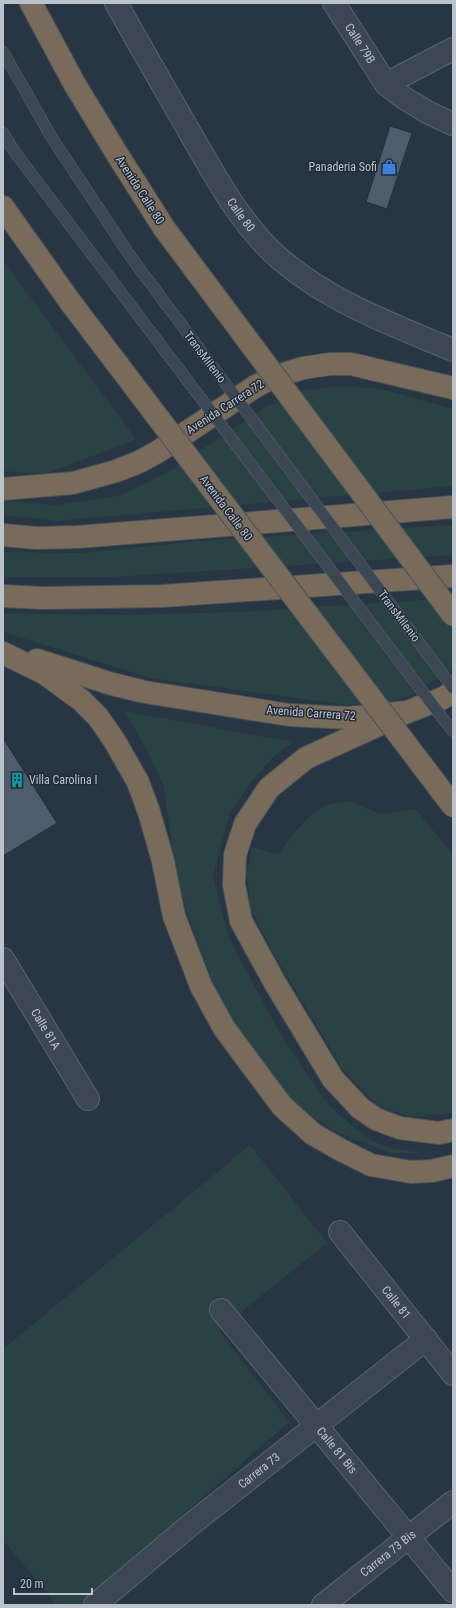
<svg xmlns="http://www.w3.org/2000/svg" width="456" height="1608" font-family="'Roboto Condensed',sans-serif">
<rect width="100%" height="100%" fill="#283543"/>
<g fill="#2a4244">
<polygon points="3,260 136,439 46,474 3,471"/>
<polygon points="342,386 382,389 453,409 453,486 57,521 3,515 3,501 56,505 118,496 165,474 264,408 306,390"/>
<polygon points="453,525 453,555 116,577 3,577 3,552 81,553 198,541"/>
<polygon points="453,598 453,669 412,695 391,702 347,705 150,678 3,632 3,613 114,615 239,612"/>
<polygon points="124,711 293,742 273,757 249,785 230,812 213,876 229,939 285,1042 330,1107 370,1140 391,1148 422,1153 390,1153 332,1130 288,1099 251,1050 216,991 188,916 173,856 164,787 148,752"/>
<path d="M349,801L381,814L416,809L453,855V1113L413,1117L382,1108L363,1091L342,1068L273,953L250,906L247,874L252,847L278,854C293,836 309,809 333,803C338,802 344,802 349,801Z"/>
<polygon points="250,1145 327,1243 219,1330 289,1422 80,1605 57,1605 3,1540 3,1349"/>
</g>
<g fill="#4f5c6c" stroke="#232e3a">
<polygon points="390,126 412,133 387,209 366,202"/>
<polygon points="3,738 57,823 3,856"/>
</g>
<g fill="none" stroke-linecap="round" stroke-linejoin="round">
<g stroke="#5b6570" stroke-width="12">
<g id="lane">
<polyline points="3,52 52,138 130,256"/>
<polyline points="3,133 14,151 107,274"/>
</g>
</g>
<g stroke="#5b6570" stroke-width="24">
<g id="street">
<path id="s1" d="M116,3C140,46 165,89 189,131C215,176 241,225 280,259C330,302 393,325 453,350"/>
<path id="s2" d="M334,3L386,84L404,98L429,113L453,124"/>
<polyline points="386,84 453,49"/>
<path id="s3" d="M3,959L88,1099"/>
<path id="s4" d="M340,1232L453,1374"/>
<path id="s5" d="M221,1310L453,1591"/>
<path id="s6" d="M95,1605L189,1526L426,1339"/>
<path id="s7" d="M323,1605L453,1502"/>
</g>
</g>
<g stroke="#47525d" stroke-width="24">
<g id="highway">
<polyline points="31,3 74,83 117,154 164,228"/>
<polyline points="3,207 71,303"/>
<polyline points="3,489 73,483 116,471 139,462 159,451 256,386 274,377 303,368 330,364 351,364 453,388"/>
<polyline points="3,535 37,538 77,537 453,507"/>
<polyline points="3,596 43,598 162,596 453,576"/>
<polyline points="3,653 44,673 81,700 98,717 114,740 138,782 149,812 163,861 174,916 201,986 224,1028 282,1106 313,1134 341,1150 371,1165 411,1172 432,1171 453,1166"/>
<polyline points="37,660 112,684 145,692 289,715 348,718 407,712 441,699 453,692"/>
<polyline points="407,712 306,758 269,788 245,824 235,855 234,885 241,921 275,983 333,1079 360,1108 376,1119 400,1128 439,1133 453,1130"/>
</g>
</g>
<use href="#lane" stroke="#3d4753" stroke-width="11"/>
<use href="#street" stroke="#3d4753" stroke-width="22"/>
<use href="#highway" stroke="#796b5a" stroke-width="22"/>
<g stroke="#5b6570" stroke-width="12" stroke-linecap="butt">
<g id="lane-bridge">
<polyline points="130,256 453,688"/>
<polyline points="107,274 453,732"/>
</g>
</g>
<g stroke="#47525d" stroke-width="24" stroke-linecap="butt">
<g id="highway-bridge">
<polyline points="164,228 453,615"/>
<polyline points="71,303 453,806"/>
</g>
</g>
<use href="#lane-bridge" stroke="#3d4753" stroke-width="11"/>
<use href="#highway-bridge" stroke="#796b5a" stroke-width="22"/>
</g>
<defs>
<g id="shop-bare" transform="scale(1.2)"><path d="M-5-2.5h2.3a2.7 3.5 0 0 1 5.4 0H5L5.5 6h-11ZM-1.5-2.5h3a1.5 2.3 0 0 0-3 0Z" fill="#3f7fe0" stroke="#212c38" stroke-width="2.5" paint-order="stroke"/></g>
<g id="building-bare" transform="scale(1.2)"><path d="M-4-6H4V6H1V3H-1V6H-4ZM-2.5-4.3h1.7v1.8h-1.7ZM.8-4.3h1.7v1.8H.8ZM-2.5-1h1.7V.8h-1.7ZM.8-1h1.7V.8H.8Z" fill="#0f9aa8" stroke="#212c38" stroke-width="2.5" paint-order="stroke"/></g>
</defs>
<g fill-rule="evenodd">
<use href="#shop-bare" x="389" y="167"/>
<use href="#building-bare" x="17" y="780"/>
</g>
<g text-anchor="middle" dominant-baseline="central" stroke-width="3" stroke-linejoin="round" paint-order="stroke">
<g font-size="12" fill="#bac2cc" stroke="#212c38">
<text stroke="none"><textPath href="#s2" startOffset="48">Calle 79B</textPath></text>
<text transform="translate(140 190) rotate(57)">Avenida Calle 80</text>
<text stroke="none"><textPath href="#s1" startOffset="246">Calle 80</textPath></text>
<text transform="translate(205 357) rotate(53)">TransMilenio</text>
<text transform="translate(225 407) rotate(-33)">Avenida Carrera 72</text>
<text transform="translate(226 508) rotate(53)">Avenida Calle 80</text>
<text transform="translate(399 616) rotate(53)">TransMilenio</text>
<text transform="translate(311 713) rotate(4)">Avenida Carrera 72</text>
<text stroke="none"><textPath href="#s3" startOffset="82">Calle 81A</textPath></text>
<text stroke="none"><textPath href="#s4" startOffset="90">Calle 81</textPath></text>
<text stroke="none"><textPath href="#s5" startOffset="182">Calle 81 Bis</textPath></text>
<text stroke="none"><textPath href="#s6" startOffset="212">Carrera 73</textPath></text>
<text stroke="none"><textPath href="#s7" startOffset="83">Carrera 73 Bis</textPath></text>
</g>
<g font-size="12" fill="#bac2cc" stroke="#212c38" text-anchor="end">
<text x="377" y="167">Panaderia Sofi</text>
<text x="29" y="780" text-anchor="start">Villa Carolina I</text>
</g>
</g>
<rect width="456" height="1608" fill="none" stroke="#bac2cc" stroke-width="8"/>
<path d="M14 1588v6h78v-6" fill="none" stroke="#bac2cc" stroke-width="2"/>
<text x="20" y="1588" font-size="12" fill="#bac2cc" stroke="#212c38" stroke-width="3" paint-order="stroke">20 m</text>
</svg>
